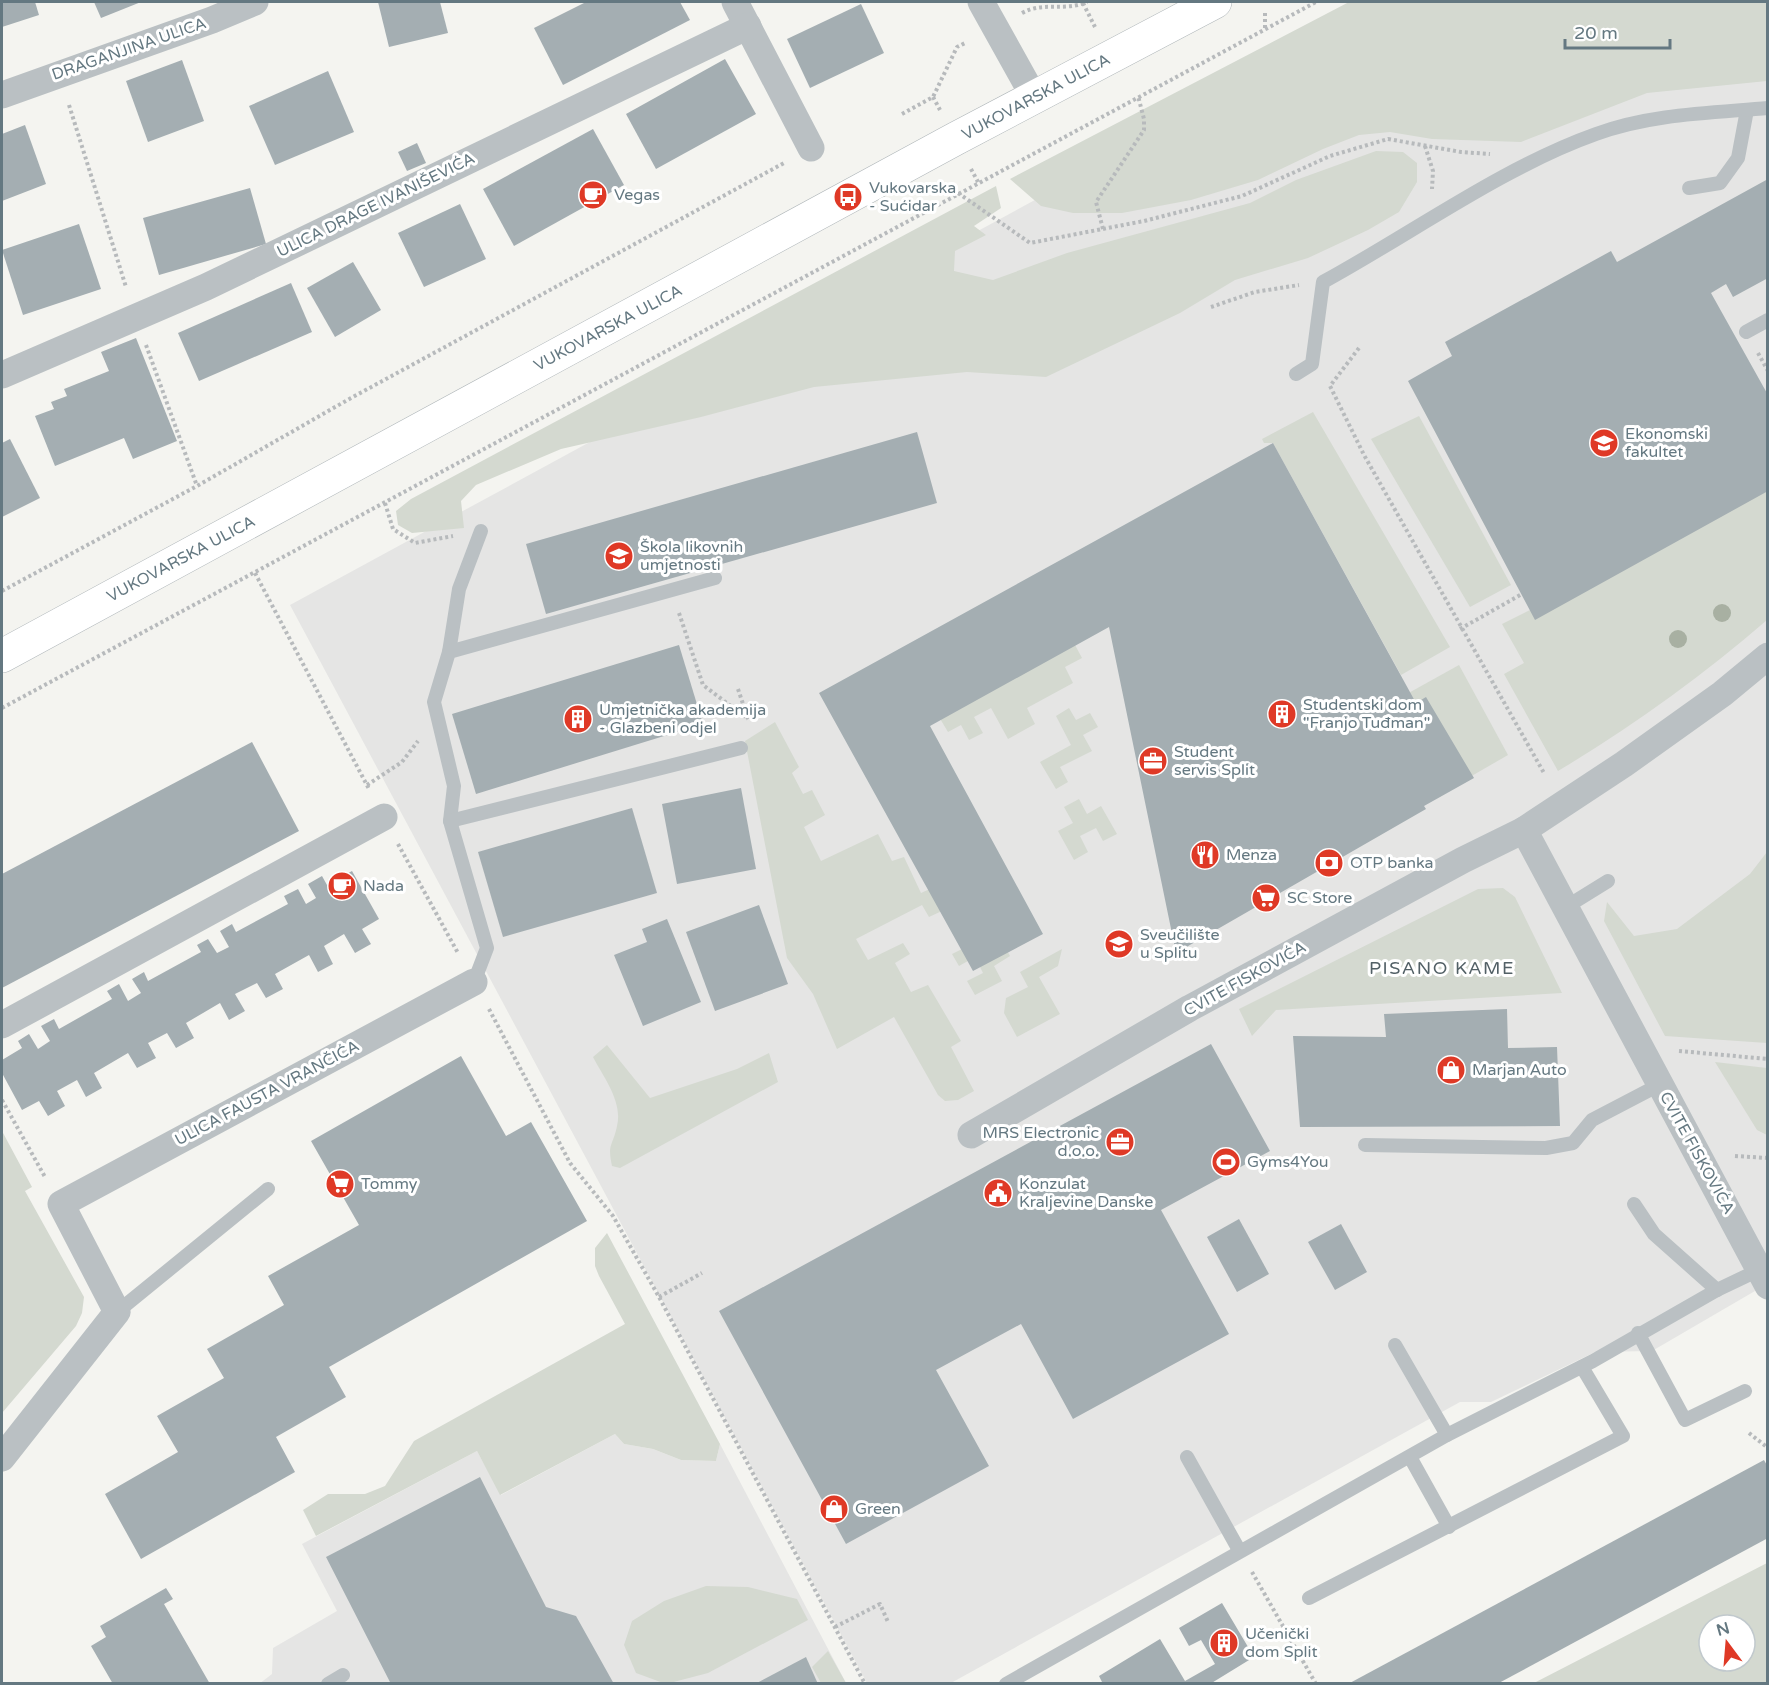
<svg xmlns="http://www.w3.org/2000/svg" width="1769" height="1685" font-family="'Varela Round',sans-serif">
<rect width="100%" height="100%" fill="#f4f4f0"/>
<g fill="#e5e5e4">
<polygon points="1399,2 1767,2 1767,1284 1652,1351 1595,1352 1491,1402 1460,1402 951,1683 867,1683 290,605"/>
<polygon points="615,1434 624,1444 653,1449 681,1460 716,1461 720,1444 846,1683 259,1684 272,1674 273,1648 337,1611 302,1544 477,1451 501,1495"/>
</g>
<g fill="#d4d9d0" fill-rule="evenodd">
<polygon points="1349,2 1767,2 1767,81 1647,93 1521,142 1432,139 1390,132 1359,135 1323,149 1258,180 1191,200 1122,213 1073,213 1041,206 1010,179"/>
<polygon points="1376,151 1403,152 1417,163 1417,182 1399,212 1368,230 1308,258 1235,280 1180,313 1046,377 967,372 814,387 701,417 561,449 476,485 461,501 464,528 412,533 398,525 396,511 411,499 996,186 1001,208 974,226 986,235 955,251 954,271 993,280 1067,253 1250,203 1296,180"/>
<polygon points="1313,412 1450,647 1401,675 1273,443 1264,443 1262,439"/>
<polygon points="1419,416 1511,585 1470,607 1371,439"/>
<path d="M1767,491V620C1702,676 1632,727 1558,771L1504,674L1524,663L1502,624Z"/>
<polygon points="1074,643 1082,658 1065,667 1073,683 1027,708 1035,724 1008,739 991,708 974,717 983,733 969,740 961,725 948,732 939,717"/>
<polygon points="1459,665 1508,755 1423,804 1369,715"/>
<polygon points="1069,708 1076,720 1090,713 1098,727 1083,735 1092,751 1060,767 1068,782 1056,789 1040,762 1071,745 1056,716"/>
<polygon points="775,722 799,767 792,773 803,794 812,790 825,815 804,827 821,861 878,834 892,861 904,857 921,893 932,888 944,910 929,917 922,905 856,939 868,960 903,943 910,954 895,963 911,992 928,985 961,1041 951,1047 974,1091 958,1100 945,1101 938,1095 894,1017 837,1049 813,994 787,958 745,741"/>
<polygon points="1079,799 1087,814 1101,806 1117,834 1103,841 1096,828 1080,836 1088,852 1074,860 1058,831 1073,823 1064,807"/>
<polygon points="1767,852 1767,1043 1665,1036 1604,921 1607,902 1634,936 1677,929 1750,874"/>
<polygon points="1503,888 1515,897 1562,993 1276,1010 1252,1036 1239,1009 1478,889"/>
<polygon points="978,941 1003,943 1010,956 994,966 1002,981 975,995 967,981 983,973 975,957 959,966 952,954"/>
<polygon points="1062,949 1058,966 1039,977 1060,1014 1017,1037 1004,1013 1006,998 1028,987 1020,972"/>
<path d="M607,1045L650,1098L737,1069L769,1053L778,1082L620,1168L612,1166C607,1143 613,1146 617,1126C623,1102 604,1078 593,1057Z"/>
<polygon points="1715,1062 1767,1068 1767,1135 1757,1130"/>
<polygon points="2,1131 32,1187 25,1191 84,1297 82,1313 76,1326 2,1413"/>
<polygon points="607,1233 720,1444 716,1461 681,1460 653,1449 624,1444 615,1434 500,1495 477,1451 316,1536 303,1510 328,1494 365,1494 385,1486 414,1441 625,1324 599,1276 595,1266 595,1248"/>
<path d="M1767,1563V1683H1534ZM1709,1625H1745V1661H1709Z"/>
<polygon points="706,1586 748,1587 797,1599 808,1620 708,1673 666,1684 636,1673 624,1645 632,1621 664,1601"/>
<polygon points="828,1651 846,1683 821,1683 812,1667"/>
</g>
<g fill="#a4aeb2">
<polygon points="2,2 35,2 39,15 2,27"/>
<polygon points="94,2 141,2 101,18"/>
<polygon points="378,2 440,2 448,33 389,47"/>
<polygon points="586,2 680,2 690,20 563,85 534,28"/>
<polygon points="861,4 884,53 810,88 787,39"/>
<polygon points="725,59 756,114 656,169 626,114"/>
<polygon points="182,60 204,121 148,142 126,81"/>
<polygon points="328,71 354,132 275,165 249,106"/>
<polygon points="25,125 46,184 2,201 2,134"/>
<polygon points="593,129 624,185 514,246 483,189"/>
<polygon points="417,143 426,163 407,171 398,152"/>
<polygon points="1768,179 1768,278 1733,297 1726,284 1711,293 1768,395 1768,491 1535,620 1408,381 1452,356 1445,342 1611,251 1617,262"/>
<polygon points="250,188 266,244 159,275 143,218"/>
<polygon points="460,204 486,259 424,287 398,233"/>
<polygon points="79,224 101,289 23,315 2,250"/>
<polygon points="353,262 381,310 335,337 307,288"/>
<polygon points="291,283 312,332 199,381 178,333"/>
<polygon points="136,338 177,441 133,459 124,438 55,466 35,416 54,409 51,402 67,396 64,389 109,371 101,352"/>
<polygon points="917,432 937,503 546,614 526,544"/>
<polygon points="10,439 40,498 2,517 2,443"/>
<polygon points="1273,443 1416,703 1426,697 1474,778 1424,806 1426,809 1176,953 1109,627 930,726 1043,934 973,971 819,693"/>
<polygon points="679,645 703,724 476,794 452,714"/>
<polygon points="252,742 299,831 2,988 2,874"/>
<polygon points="741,788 756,869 677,884 662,804"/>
<polygon points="632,808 657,893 503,937 478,852"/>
<polygon points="352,871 379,919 362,929 371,944 355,953 344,934 324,946 333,964 318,972 309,955 275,974 283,989 266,998 257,983 235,994 245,1011 229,1020 220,1003 186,1023 194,1038 176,1048 167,1033 148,1043 156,1058 137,1068 128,1053 94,1073 102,1088 86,1097 77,1080 57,1091 65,1106 48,1116 39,1101 22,1110 2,1073 2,1060 22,1048 18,1041 29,1034 38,1049 50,1041 41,1026 54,1019 59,1029 112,999 107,991 119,984 128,1001 141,993 132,979 144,972 148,981 201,952 197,945 208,939 217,953 229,947 220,931 232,924 236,932 288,904 284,896 298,889 306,904 316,898 308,884 322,876 327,885"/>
<polygon points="759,905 788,984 715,1011 686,932"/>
<polygon points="667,919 701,1002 643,1026 614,955 647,942 642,929"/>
<polygon points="1507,1009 1508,1048 1557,1047 1560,1126 1300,1127 1293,1036 1386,1037 1384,1014"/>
<polygon points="1211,1044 1270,1151 1161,1210 1229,1334 1073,1419 1021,1324 936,1370 989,1466 846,1544 719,1311"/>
<polygon points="461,1056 506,1136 531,1122 587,1221 329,1367 346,1397 276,1437 295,1472 141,1559 105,1494 178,1452 157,1416 224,1378 207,1349 284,1305 268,1276 359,1225 311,1141"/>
<polygon points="1239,1219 1269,1274 1237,1292 1207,1237"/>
<polygon points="1341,1224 1367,1272 1335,1290 1308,1242"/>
<polygon points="1764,1460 1768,1467 1768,1538 1497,1684 1348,1684"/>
<polygon points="480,1477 546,1607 576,1616 614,1684 391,1684 326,1557"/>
<polygon points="166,1588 173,1599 164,1604 210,1684 113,1684 91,1646 106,1637 100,1626"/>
<polygon points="1222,1603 1254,1657 1210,1684 1103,1684 1099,1676 1160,1639 1185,1681 1215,1664 1201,1640 1189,1646 1179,1628"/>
<polygon points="806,1657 818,1684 755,1684"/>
</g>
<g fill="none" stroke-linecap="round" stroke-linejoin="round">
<g stroke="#afb6b9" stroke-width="34">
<polyline id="secondary" points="2,656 955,139 1215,2"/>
</g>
<g stroke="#b7babc" stroke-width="4" stroke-dasharray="3 3" stroke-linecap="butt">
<polyline points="1083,3 1095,27"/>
<path d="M1022,13C1044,1 1063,12 1087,2"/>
<polyline points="1265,13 1265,29"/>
<polyline points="933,97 940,110"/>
<polyline points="69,105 126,287"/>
<polyline points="902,114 933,97 957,47 967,42"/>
<polyline points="1425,146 1433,171 1432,189"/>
<polyline points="971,169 978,182"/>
<polyline points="958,193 1030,243 1144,221 1242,196 1330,156 1388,139 1461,152 1490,154"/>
<polyline points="1103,229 1096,202 1144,130 1144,119 1138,96"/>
<polyline points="1211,307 1255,292 1299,285"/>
<polyline points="146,345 197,486"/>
<polyline points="1359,348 1330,386 1364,455 1544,773"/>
<polyline points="1758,353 1768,371"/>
<polyline points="385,503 393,529 415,543 453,536"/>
<polyline points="255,573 369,789"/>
<polyline points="2,591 197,486 351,398 784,163"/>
<polyline points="679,613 703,685 748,719"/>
<polyline points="1460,629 1522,594"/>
<polyline points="738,689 748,719"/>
<polyline points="2,708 1316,2"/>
<polyline points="367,785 402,762 418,741"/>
<polyline points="398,844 458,953"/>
<polyline points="489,1009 570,1163 613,1216 659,1297 865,1684"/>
<polyline points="1679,1051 1768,1059"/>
<polyline points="2,1100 45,1177"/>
<polyline points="1735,1156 1768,1158"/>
<polyline points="659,1297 702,1273"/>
<polyline points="1749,1433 1768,1448"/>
<polyline points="1252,1572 1316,1684"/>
<polyline points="835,1627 880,1604 888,1622"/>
</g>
<g stroke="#bac0c3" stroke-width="14">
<polyline points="1689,188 1720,183 1738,158 1747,110"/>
<polyline points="1746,332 1768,320"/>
<path d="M1296,374L1312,364L1323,282C1411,234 1503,167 1596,134C1650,114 1710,113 1768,108"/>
<polyline points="449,652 459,589 481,531"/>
<polyline points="450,821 454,786 434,702 449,652 715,578"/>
<polyline points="1566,907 1608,881"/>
<polyline points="474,982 487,948 450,821 741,748"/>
<polyline points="1365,1145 1546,1148 1573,1143 1592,1120 1659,1085"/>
<polyline points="1634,1204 1654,1234 1717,1290"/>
<polyline points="117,1312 268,1189"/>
<polyline points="1638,1333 1685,1420 1745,1391"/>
<polyline points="1395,1345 1447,1435"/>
<polyline points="1187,1457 1239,1550"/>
<polyline points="1410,1457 1449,1527"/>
<polyline points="1309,1598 1623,1436 1582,1367"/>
<polyline points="328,1684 343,1675"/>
<polyline points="1006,1684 1447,1435 1593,1361 1717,1290 1759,1270"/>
</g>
<g stroke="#bac0c3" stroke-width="27">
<polyline points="735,2 811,148"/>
<polyline points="981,2 1034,97"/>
<polyline points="2,95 212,20 255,2"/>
<polyline points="2,375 206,287 748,26"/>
<polyline points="1524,830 1768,1286"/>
<polyline points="2,1025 384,817"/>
<polyline points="971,1135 1190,1008 1463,860 1524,830 1624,764 1722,694 1768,656"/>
<polyline points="2,1458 117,1312 61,1204 474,982"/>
</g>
<use href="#secondary" stroke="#fff" stroke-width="33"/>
</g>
<g fill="#a8b0a2">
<circle cx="1722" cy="613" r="9"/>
<circle cx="1678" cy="639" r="9"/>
</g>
<defs>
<g id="cafe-disc" transform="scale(1.5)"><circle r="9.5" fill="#df3926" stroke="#fff"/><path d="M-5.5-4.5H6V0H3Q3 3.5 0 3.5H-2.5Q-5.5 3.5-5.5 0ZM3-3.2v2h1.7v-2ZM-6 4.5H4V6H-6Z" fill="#fff"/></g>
<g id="bus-disc" transform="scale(1.5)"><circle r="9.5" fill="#df3926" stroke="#fff"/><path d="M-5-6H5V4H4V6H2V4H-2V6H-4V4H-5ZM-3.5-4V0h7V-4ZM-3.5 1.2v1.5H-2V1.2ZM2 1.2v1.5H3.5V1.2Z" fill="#fff"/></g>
<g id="university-disc" transform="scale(1.5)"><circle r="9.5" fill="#df3926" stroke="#fff"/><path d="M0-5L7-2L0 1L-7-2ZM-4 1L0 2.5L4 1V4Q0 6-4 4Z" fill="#fff"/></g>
<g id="school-disc" transform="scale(1.5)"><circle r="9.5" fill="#df3926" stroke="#fff"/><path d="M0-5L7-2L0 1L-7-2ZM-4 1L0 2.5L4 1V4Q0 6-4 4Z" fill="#fff"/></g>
<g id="building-disc" transform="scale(1.5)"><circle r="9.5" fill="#df3926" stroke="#fff"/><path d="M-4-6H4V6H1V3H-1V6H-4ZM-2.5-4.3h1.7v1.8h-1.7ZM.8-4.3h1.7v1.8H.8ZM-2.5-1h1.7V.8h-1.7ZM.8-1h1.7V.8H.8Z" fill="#fff"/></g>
<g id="office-disc" transform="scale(1.5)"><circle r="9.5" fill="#df3926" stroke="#fff"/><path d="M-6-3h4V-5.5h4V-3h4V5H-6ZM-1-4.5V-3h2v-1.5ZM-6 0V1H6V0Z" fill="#fff"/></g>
<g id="restaurant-disc" transform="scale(1.5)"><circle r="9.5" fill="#df3926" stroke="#fff"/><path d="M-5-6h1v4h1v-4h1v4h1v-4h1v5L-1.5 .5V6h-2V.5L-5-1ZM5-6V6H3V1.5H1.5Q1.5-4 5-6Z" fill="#fff"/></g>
<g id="bank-disc" transform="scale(1.5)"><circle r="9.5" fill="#df3926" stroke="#fff"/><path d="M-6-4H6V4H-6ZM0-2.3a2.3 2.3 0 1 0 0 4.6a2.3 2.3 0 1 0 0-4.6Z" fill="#fff"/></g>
<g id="supermarket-disc" transform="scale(1.5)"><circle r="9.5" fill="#df3926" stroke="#fff"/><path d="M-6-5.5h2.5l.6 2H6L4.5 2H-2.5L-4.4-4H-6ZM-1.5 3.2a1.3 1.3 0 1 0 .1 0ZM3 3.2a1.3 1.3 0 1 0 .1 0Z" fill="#fff"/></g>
<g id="shop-disc" transform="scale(1.5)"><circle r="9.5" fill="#df3926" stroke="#fff"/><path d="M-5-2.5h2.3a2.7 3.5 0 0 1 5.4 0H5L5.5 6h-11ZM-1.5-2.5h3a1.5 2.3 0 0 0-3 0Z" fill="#fff"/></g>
<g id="stadium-disc" transform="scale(1.5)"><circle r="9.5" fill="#df3926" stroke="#fff"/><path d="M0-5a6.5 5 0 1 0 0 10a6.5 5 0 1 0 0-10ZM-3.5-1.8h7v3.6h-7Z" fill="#fff"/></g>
<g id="civic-disc" transform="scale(1.5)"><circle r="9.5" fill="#df3926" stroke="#fff"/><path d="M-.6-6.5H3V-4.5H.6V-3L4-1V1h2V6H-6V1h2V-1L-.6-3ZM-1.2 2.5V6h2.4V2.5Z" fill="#fff"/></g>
</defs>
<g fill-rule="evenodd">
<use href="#cafe-disc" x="593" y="195"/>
<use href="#bus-disc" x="848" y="197"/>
<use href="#university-disc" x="1604" y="443"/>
<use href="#school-disc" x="619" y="556"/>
<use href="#building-disc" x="1282" y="714"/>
<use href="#building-disc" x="578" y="719"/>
<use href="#office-disc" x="1153" y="761"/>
<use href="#restaurant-disc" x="1205" y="855"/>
<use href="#bank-disc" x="1329" y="863"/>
<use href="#cafe-disc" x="342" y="886"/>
<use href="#supermarket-disc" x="1266" y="898"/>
<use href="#university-disc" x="1119" y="944"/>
<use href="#shop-disc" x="1451" y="1070"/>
<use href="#office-disc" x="1120" y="1142"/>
<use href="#stadium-disc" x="1226" y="1162"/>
<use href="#supermarket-disc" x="340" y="1184"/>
<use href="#civic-disc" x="998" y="1193"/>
<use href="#shop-disc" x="834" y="1509"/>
<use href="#building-disc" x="1224" y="1643"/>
</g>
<g text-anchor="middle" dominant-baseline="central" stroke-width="6" stroke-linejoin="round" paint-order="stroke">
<g font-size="16" fill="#647881" stroke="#fff">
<text transform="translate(129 49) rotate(-19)">DRAGANJINA ULICA</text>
<text transform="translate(1036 97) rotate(-28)">VUKOVARSKA ULICA</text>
<text transform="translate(376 205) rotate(-26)">ULICA DRAGE IVANIŠEVIĆA</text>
<text transform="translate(608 328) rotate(-28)">VUKOVARSKA ULICA</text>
<text transform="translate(181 559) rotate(-28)">VUKOVARSKA ULICA</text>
<text transform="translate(1245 979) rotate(-29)">CVITE FISKOVIĆA</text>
<text transform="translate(267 1093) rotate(-28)">ULICA FAUSTA VRANČIĆA</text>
<text transform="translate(1697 1153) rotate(61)">CVITE FISKOVIĆA</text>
</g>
<g font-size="16" fill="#647881" stroke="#fff" text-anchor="start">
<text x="869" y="188">Vukovarska<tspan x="869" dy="18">- Sućidar</tspan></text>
<text x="614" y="195">Vegas</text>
<text x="1625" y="434">Ekonomski<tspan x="1625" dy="18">fakultet</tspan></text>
<text x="640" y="547">Škola likovnih<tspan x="640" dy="18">umjetnosti</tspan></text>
<text x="1303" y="705">Studentski dom<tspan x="1303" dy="18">"Franjo Tuđman"</tspan></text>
<text x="599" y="710">Umjetnička akademija<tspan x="599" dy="18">- Glazbeni odjel</tspan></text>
<text x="1174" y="752">Student<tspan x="1174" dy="18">servis Split</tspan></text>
<text x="1226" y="855">Menza</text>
<text x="1350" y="863">OTP banka</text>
<text x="363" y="886">Nada</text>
<text x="1287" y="898">SC Store</text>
<text x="1140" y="935">Sveučilište<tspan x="1140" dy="18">u Splitu</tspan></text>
<text x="1472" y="1070">Marjan Auto</text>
<text x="1099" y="1133" text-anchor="end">MRS Electronic<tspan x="1099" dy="18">d.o.o.</tspan></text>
<text x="1247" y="1162">Gyms4You</text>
<text x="361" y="1184">Tommy</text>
<text x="1019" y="1184">Konzulat<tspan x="1019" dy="18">Kraljevine Danske</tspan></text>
<text x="855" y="1509">Green</text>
<text x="1245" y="1634">Učenički<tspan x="1245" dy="18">dom Split</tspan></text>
</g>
<g font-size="18" letter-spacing="1.5" fill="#526066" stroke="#fff">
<text x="1442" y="968">PISANO KAME</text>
</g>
</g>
<rect width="1769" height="1685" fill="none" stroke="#647881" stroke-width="6"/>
<g transform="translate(1727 1643) rotate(344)"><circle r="28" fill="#ffffff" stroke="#c1c9cd" stroke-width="1.5"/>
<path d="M0-4.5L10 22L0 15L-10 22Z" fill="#df3926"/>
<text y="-9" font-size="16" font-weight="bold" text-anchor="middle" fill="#647881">N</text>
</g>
<path d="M1565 39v9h105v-9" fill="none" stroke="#647881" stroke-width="3"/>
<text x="1574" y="39" font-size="18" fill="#647881" stroke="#ffffff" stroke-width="4.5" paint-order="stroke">20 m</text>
</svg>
